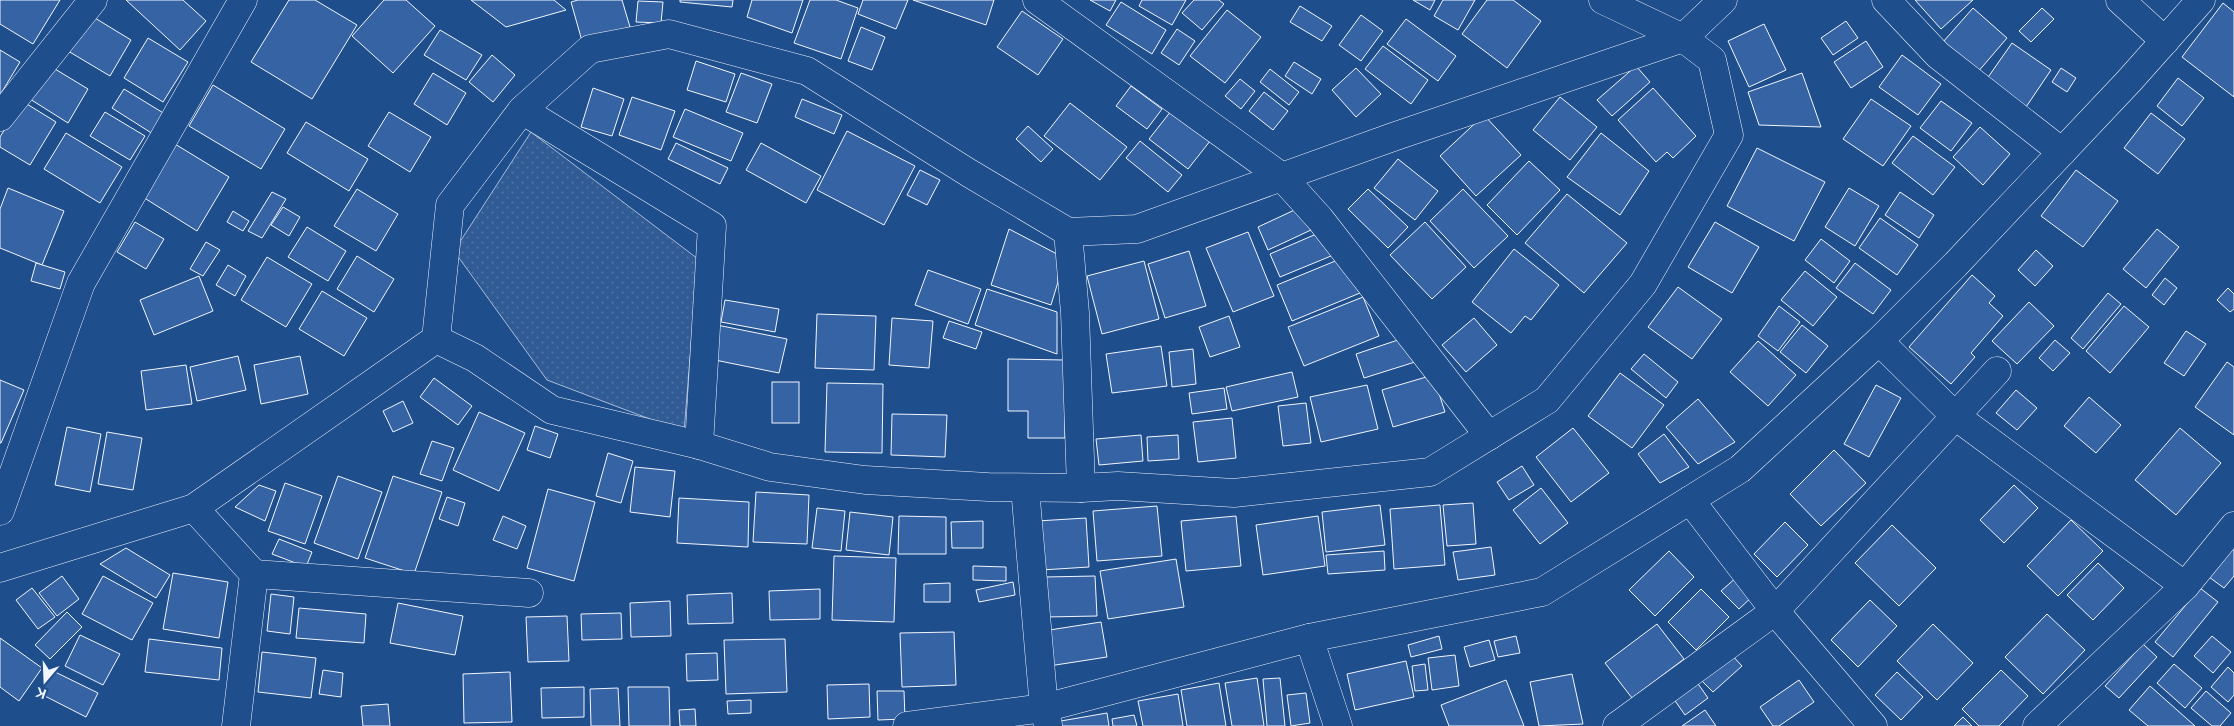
<svg xmlns="http://www.w3.org/2000/svg" width="2234" height="726" font-family="Helvetica,sans-serif">
<defs>
<pattern id="park-dots" width="8" height="8" patternUnits="userSpaceOnUse" patternTransform="scale(1.25)"><rect width="8" height="8" fill="#305b95"/><path d="M2 2h.1M6 6h.1" fill="none" stroke="#4e73a5" stroke-width="1.8" stroke-linecap="round"/></pattern>
</defs>
<rect width="100%" height="100%" fill="#1f4e8c"/>
<polygon fill="url(#park-dots)" stroke="#a8bbd7" points="531,132 698,259 684,432 547,380 454,251"/>
<g fill="#3563a3" stroke="#f2f6ff">
<polygon points="0,0 60,0 33,44 0,24"/>
<polygon points="126,0 183,0 206,21 180,50"/>
<polygon points="289,0 315,0 357,25 312,99 251,62"/>
<polygon points="384,0 406,0 435,26 393,73 352,36"/>
<polygon points="471,0 554,0 566,10 506,27"/>
<polygon points="578,0 622,0 630,27 582,41 571,2"/>
<polygon points="680,0 733,0 732,7 680,2"/>
<polygon points="752,0 803,0 792,33 747,17"/>
<polygon points="810,0 836,0 858,8 841,59 794,43"/>
<polygon points="863,0 908,0 896,29 858,14"/>
<polygon points="913,0 994,0 986,25"/>
<polygon points="1090,0 1116,0 1110,11"/>
<polygon points="1142,0 1186,0 1172,25 1139,6"/>
<polygon points="1194,0 1219,0 1224,4 1202,30 1182,13"/>
<polygon points="1413,0 1435,0 1430,10"/>
<polygon points="1443,0 1475,0 1458,30 1434,16"/>
<polygon points="1487,0 1513,0 1541,21 1507,68 1462,34"/>
<polygon points="1915,0 1973,0 1941,29"/>
<polygon points="638,1 663,2 661,23 636,22"/>
<polygon points="1121,2 1166,30 1152,54 1106,25"/>
<polygon points="2223,3 2234,12 2234,97 2182,57"/>
<polygon points="1300,6 1332,26 1322,41 1290,22"/>
<polygon points="1973,8 2007,38 1977,73 1943,42"/>
<polygon points="2042,8 2054,19 2031,42 2019,31"/>
<polygon points="1227,10 1261,37 1225,83 1190,56"/>
<polygon points="1022,11 1063,39 1038,75 997,47"/>
<polygon points="90,15 131,40 110,76 68,51"/>
<polygon points="1361,15 1383,31 1361,61 1339,45"/>
<polygon points="1406,19 1456,56 1438,81 1387,44"/>
<polygon points="1846,21 1858,38 1833,55 1821,38"/>
<polygon points="1764,24 1786,70 1749,87 1728,41"/>
<polygon points="861,27 885,37 872,70 848,61"/>
<polygon points="1177,29 1195,41 1179,65 1161,53"/>
<polygon points="440,30 482,55 466,80 424,55"/>
<polygon points="148,38 188,62 163,102 124,78"/>
<polygon points="1866,41 1883,67 1851,88 1834,62"/>
<polygon points="2012,43 2051,70 2024,110 1984,83"/>
<polygon points="1383,46 1428,80 1411,104 1365,69"/>
<polygon points="0,50 20,62 0,95"/>
<polygon points="492,55 515,75 493,102 469,82"/>
<polygon points="1902,55 1941,84 1918,115 1879,87"/>
<polygon points="696,61 735,74 726,102 687,90"/>
<polygon points="1294,62 1321,79 1312,94 1285,76"/>
<polygon points="50,66 88,89 68,123 30,99"/>
<polygon points="1636,66 1650,82 1612,116 1597,100"/>
<polygon points="1356,68 1381,94 1356,117 1332,90"/>
<polygon points="2061,68 2076,78 2067,92 2052,82"/>
<polygon points="1270,69 1299,92 1289,105 1260,82"/>
<polygon points="433,73 466,93 447,125 414,104"/>
<polygon points="741,73 772,84 757,123 726,112"/>
<polygon points="1802,73 1821,127 1759,125 1748,92"/>
<polygon points="2178,78 2204,98 2182,126 2157,106"/>
<polygon points="1240,79 1255,91 1241,109 1225,96"/>
<polygon points="213,85 285,129 261,169 189,126"/>
<polygon points="1131,86 1162,109 1147,129 1116,106"/>
<polygon points="593,88 624,99 612,136 581,127"/>
<polygon points="1653,88 1696,136 1673,158 1667,152 1656,162 1618,120"/>
<polygon points="124,89 165,114 153,134 112,108"/>
<polygon points="1264,92 1288,111 1273,130 1249,111"/>
<polygon points="632,97 675,111 661,150 619,135"/>
<polygon points="1560,97 1597,127 1570,160 1533,130"/>
<polygon points="802,99 842,115 834,134 795,117"/>
<polygon points="1871,99 1911,126 1883,166 1843,139"/>
<polygon points="22,101 56,122 30,165 0,147 0,137"/>
<polygon points="1941,101 1972,123 1951,151 1920,128"/>
<polygon points="1070,103 1127,147 1100,180 1044,136"/>
<polygon points="1175,106 1214,136 1188,169 1149,139"/>
<polygon points="685,109 743,133 731,161 673,137"/>
<polygon points="105,112 145,136 130,160 90,136"/>
<polygon points="389,112 431,137 410,172 368,146"/>
<polygon points="2151,113 2185,139 2158,174 2124,148"/>
<polygon points="1484,115 1521,155 1476,196 1440,156"/>
<polygon points="306,122 368,159 349,191 287,153"/>
<polygon points="1028,126 1053,149 1041,162 1016,139"/>
<polygon points="1980,127 2010,154 1983,185 1953,157"/>
<polygon points="847,131 915,166 884,225 817,190"/>
<polygon points="66,133 122,167 100,203 44,169"/>
<polygon points="1601,133 1649,171 1620,215 1567,177"/>
<polygon points="1913,136 1955,167 1933,195 1892,163"/>
<polygon points="170,141 229,177 197,231 138,194"/>
<polygon points="1140,141 1182,175 1168,192 1126,158"/>
<polygon points="676,143 728,168 720,184 668,159"/>
<polygon points="761,143 821,176 806,203 746,170"/>
<polygon points="1757,148 1825,182 1794,241 1727,206"/>
<polygon points="1398,159 1438,191 1415,220 1374,188"/>
<polygon points="1529,161 1560,190 1517,235 1487,205"/>
<polygon points="920,170 940,180 927,205 907,195"/>
<polygon points="2076,170 2118,201 2083,247 2041,216"/>
<polygon points="8,188 64,211 42,265 0,248 0,209"/>
<polygon points="1849,188 1879,206 1855,246 1825,227"/>
<polygon points="357,189 398,214 376,251 334,226"/>
<polygon points="1368,189 1408,227 1388,248 1348,209"/>
<polygon points="1463,189 1508,236 1474,268 1430,221"/>
<polygon points="272,192 286,199 262,238 248,231"/>
<polygon points="1900,192 1934,215 1919,238 1885,215"/>
<polygon points="1567,194 1627,243 1584,293 1525,243"/>
<polygon points="283,207 300,217 289,236 271,225"/>
<polygon points="1301,207 1311,230 1268,250 1258,227"/>
<polygon points="233,211 249,221 243,231 227,222"/>
<polygon points="1880,218 1918,245 1897,275 1859,248"/>
<polygon points="135,222 164,239 146,269 117,252"/>
<polygon points="1425,222 1466,267 1432,299 1390,255"/>
<polygon points="1715,222 1759,247 1732,293 1688,267"/>
<polygon points="307,227 346,251 328,281 288,257"/>
<polygon points="1009,229 1057,254 1058,282 1051,305 991,285"/>
<polygon points="2157,229 2179,247 2146,288 2123,269"/>
<polygon points="1248,232 1274,296 1233,312 1206,248"/>
<polygon points="1321,232 1331,256 1280,277 1270,254"/>
<polygon points="1821,239 1850,261 1834,283 1805,260"/>
<polygon points="206,242 220,250 203,276 190,269"/>
<polygon points="1514,249 1559,285 1531,320 1525,316 1511,333 1472,302"/>
<polygon points="2036,250 2053,266 2035,286 2018,270"/>
<polygon points="1189,251 1206,306 1165,318 1148,264"/>
<polygon points="357,256 394,279 374,312 337,289"/>
<polygon points="267,257 312,284 286,327 241,300"/>
<polygon points="1345,257 1360,293 1292,321 1277,285"/>
<polygon points="1144,261 1159,319 1102,334 1087,276"/>
<polygon points="36,263 65,272 60,289 31,281"/>
<polygon points="1855,263 1891,290 1873,314 1836,288"/>
<polygon points="228,265 246,276 235,296 216,285"/>
<polygon points="928,270 981,289 968,324 915,305"/>
<polygon points="1805,271 1837,297 1813,326 1781,300"/>
<polygon points="1972,275 1995,296 1989,303 2003,316 1971,353 1975,357 1951,384 1909,347"/>
<polygon points="199,276 213,311 154,335 140,300"/>
<polygon points="2165,278 2177,288 2164,305 2152,295"/>
<polygon points="1678,287 1722,319 1692,359 1648,327"/>
<polygon points="2228,288 2234,294 2234,309 2230,312 2217,300"/>
<polygon points="987,289 1057,312 1057,354 975,325"/>
<polygon points="322,291 367,318 344,356 299,329"/>
<polygon points="2108,293 2121,304 2083,349 2071,338"/>
<polygon points="1363,297 1379,336 1304,366 1288,327"/>
<polygon points="725,300 779,309 775,332 721,322"/>
<polygon points="2029,302 2054,326 2017,364 1992,341"/>
<polygon points="1779,306 1800,322 1778,351 1758,336"/>
<polygon points="2124,306 2149,327 2110,373 2086,351"/>
<polygon points="817,314 876,316 874,370 815,368"/>
<polygon points="1229,316 1240,347 1210,357 1199,327"/>
<polygon points="892,318 933,321 929,368 889,365"/>
<polygon points="1474,318 1497,345 1466,372 1442,345"/>
<polygon points="949,321 982,332 976,349 943,338"/>
<polygon points="717,325 787,339 779,373 710,359"/>
<polygon points="1802,325 1828,346 1806,373 1780,352"/>
<polygon points="2186,331 2206,344 2184,376 2164,363"/>
<polygon points="1407,337 1415,362 1364,378 1356,354"/>
<polygon points="2055,340 2070,353 2053,371 2039,358"/>
<polygon points="1758,341 1796,375 1768,406 1730,372"/>
<polygon points="1161,346 1167,386 1112,393 1106,354"/>
<polygon points="1193,349 1196,384 1172,387 1169,352"/>
<polygon points="1644,354 1678,382 1666,398 1631,369"/>
<polygon points="238,356 246,390 197,401 190,367"/>
<polygon points="300,356 308,394 261,404 254,365"/>
<polygon points="1008,359 1065,360 1065,438 1028,438 1028,411 1008,411"/>
<polygon points="2227,362 2234,367 2234,435 2195,407"/>
<polygon points="186,365 192,404 146,410 141,371"/>
<polygon points="1292,372 1298,397 1232,411 1226,387"/>
<polygon points="1620,373 1664,405 1632,448 1588,416"/>
<polygon points="1433,375 1445,412 1393,427 1382,390"/>
<polygon points="434,378 472,406 458,425 420,397"/>
<polygon points="0,380 24,390 1,443 0,443"/>
<rect x="772" y="382" width="27" height="41"/>
<polygon points="827,383 883,384 882,453 825,452"/>
<polygon points="1367,385 1378,429 1321,442 1310,397"/>
<polygon points="1876,385 1901,398 1869,457 1844,444"/>
<polygon points="1224,388 1227,409 1192,414 1189,393"/>
<polygon points="2016,390 2037,408 2017,430 1996,413"/>
<polygon points="2089,397 2121,425 2096,453 2064,426"/>
<polygon points="1698,399 1735,442 1698,464 1666,427"/>
<polygon points="403,401 413,423 393,432 383,411"/>
<polygon points="1306,403 1311,443 1283,446 1278,406"/>
<polygon points="479,412 525,433 499,491 453,470"/>
<polygon points="892,414 947,415 945,457 891,455"/>
<polygon points="1232,418 1236,458 1198,462 1193,422"/>
<polygon points="535,426 558,434 550,458 527,450"/>
<polygon points="67,427 101,434 90,492 55,485"/>
<polygon points="1573,428 1609,473 1571,502 1536,457"/>
<polygon points="2180,428 2221,463 2176,515 2135,480"/>
<polygon points="107,432 142,438 133,490 98,484"/>
<polygon points="1664,434 1689,467 1660,483 1638,454"/>
<polygon points="1141,435 1143,461 1099,465 1096,439"/>
<polygon points="1178,435 1179,459 1148,461 1147,437"/>
<polygon points="432,441 454,448 442,481 420,474"/>
<polygon points="1834,450 1866,483 1821,526 1790,494"/>
<polygon points="608,453 633,461 621,503 596,496"/>
<polygon points="1522,466 1534,485 1509,500 1497,482"/>
<polygon points="635,467 675,471 670,517 630,512"/>
<polygon points="338,476 382,492 358,559 314,543"/>
<polygon points="393,476 442,492 414,574 365,558"/>
<polygon points="285,483 322,496 305,544 268,531"/>
<polygon points="259,485 276,491 265,521 235,507"/>
<polygon points="2014,485 2038,508 2004,543 1980,520"/>
<polygon points="1541,488 1568,523 1540,544 1513,510"/>
<polygon points="548,489 595,502 574,581 527,568"/>
<polygon points="756,492 809,495 807,544 753,542"/>
<polygon points="447,497 465,503 458,526 439,519"/>
<polygon points="679,498 749,502 748,547 677,543"/>
<polygon points="1473,503 1476,544 1447,546 1443,505"/>
<polygon points="1380,505 1385,545 1326,552 1322,512"/>
<polygon points="1440,505 1445,565 1394,569 1390,509"/>
<polygon points="1157,506 1162,556 1097,561 1093,511"/>
<polygon points="817,508 845,511 841,551 812,548"/>
<polygon points="850,512 893,517 889,555 846,550"/>
<polygon points="503,516 526,526 517,549 493,540"/>
<polygon points="899,516 946,517 946,554 898,554"/>
<polygon points="1236,516 1241,566 1186,571 1181,521"/>
<polygon points="1318,516 1325,566 1263,575 1256,525"/>
<polygon points="1086,518 1089,567 1041,570 1037,521"/>
<polygon points="2071,520 2103,551 2058,596 2027,566"/>
<polygon points="983,521 983,548 952,548 951,522"/>
<polygon points="1785,522 1808,545 1777,577 1754,554"/>
<polygon points="1892,525 1936,568 1899,606 1855,563"/>
<polygon points="279,539 312,552 306,567 272,554"/>
<polygon points="2234,546 2234,576 2224,588 2209,577"/>
<polygon points="1491,547 1495,575 1458,580 1453,552"/>
<polygon points="126,548 170,575 156,598 100,564"/>
<polygon points="1384,551 1385,570 1328,574 1326,555"/>
<polygon points="1669,551 1694,577 1655,616 1629,590"/>
<polygon points="834,556 896,558 894,622 832,620"/>
<polygon points="1176,559 1184,607 1108,619 1100,571"/>
<polygon points="2098,563 2124,588 2093,620 2067,595"/>
<polygon points="973,566 1006,567 1006,581 973,580"/>
<polygon points="173,573 228,582 219,638 163,629"/>
<polygon points="62,576 79,599 57,616 39,593"/>
<polygon points="103,576 153,603 132,640 82,614"/>
<polygon points="1095,576 1097,616 1046,617 1045,577"/>
<polygon points="1738,576 1755,594 1739,609 1721,591"/>
<polygon points="1013,582 1015,595 979,602 976,590"/>
<polygon points="950,583 950,602 924,602 924,584"/>
<polygon points="32,588 55,617 38,629 16,600"/>
<polygon points="2200,588 2218,602 2173,657 2155,642"/>
<polygon points="820,589 820,619 770,620 769,591"/>
<polygon points="1701,589 1729,617 1696,650 1668,622"/>
<polygon points="732,593 733,623 688,624 687,595"/>
<polygon points="271,594 294,597 290,634 267,631"/>
<polygon points="1870,600 1897,626 1858,667 1831,640"/>
<polygon points="670,601 671,636 631,637 630,603"/>
<polygon points="398,603 463,616 455,655 390,643"/>
<polygon points="299,608 366,614 364,643 296,638"/>
<polygon points="67,612 82,627 50,659 35,645"/>
<polygon points="621,613 622,639 582,640 581,614"/>
<polygon points="2047,614 2085,650 2043,694 2005,657"/>
<polygon points="567,616 569,661 528,662 526,617"/>
<polygon points="1101,622 1107,657 1049,666 1043,631"/>
<polygon points="1657,624 1684,659 1632,698 1605,663"/>
<polygon points="1933,624 1973,663 1937,700 1897,661"/>
<polygon points="954,632 956,685 902,687 900,633"/>
<polygon points="80,635 120,654 103,685 65,666"/>
<polygon points="1439,636 1442,649 1411,657 1408,645"/>
<polygon points="1516,636 1520,653 1498,657 1494,641"/>
<polygon points="2212,636 2231,652 2213,673 2194,656"/>
<polygon points="0,638 42,668 19,701 0,687"/>
<polygon points="149,639 222,648 219,680 145,672"/>
<polygon points="785,639 787,692 726,694 724,640"/>
<polygon points="1489,640 1495,660 1470,667 1464,647"/>
<polygon points="2143,644 2157,657 2119,698 2105,686"/>
<polygon points="262,652 316,658 311,698 258,692"/>
<polygon points="1729,652 1742,666 1713,692 1700,679"/>
<polygon points="717,653 718,680 687,681 686,654"/>
<polygon points="1455,655 1459,686 1432,690 1428,658"/>
<polygon points="1406,661 1414,697 1355,710 1347,674"/>
<polygon points="1425,664 1428,690 1415,691 1412,666"/>
<polygon points="2174,664 2202,688 2185,708 2157,683"/>
<polygon points="2228,667 2234,673 2234,695 2228,702 2211,687"/>
<polygon points="51,670 98,693 86,717 39,693"/>
<polygon points="323,670 343,673 341,697 319,694"/>
<polygon points="2001,670 2028,696 1999,726 1979,726 1962,709"/>
<polygon points="510,672 512,722 464,723 463,674"/>
<polygon points="1897,672 1923,697 1901,720 1875,695"/>
<polygon points="1572,674 1583,724 1539,726 1530,682"/>
<polygon points="1257,678 1264,726 1232,726 1225,683"/>
<polygon points="1280,678 1285,726 1267,726 1263,679"/>
<polygon points="1694,678 1708,698 1685,715 1671,695"/>
<polygon points="1506,680 1524,726 1449,726 1441,705"/>
<polygon points="1799,680 1814,702 1779,726 1773,726 1760,707"/>
<polygon points="1219,683 1226,726 1187,726 1181,690"/>
<polygon points="869,684 870,717 828,719 827,685"/>
<polygon points="2150,686 2195,726 2148,726 2129,710"/>
<polygon points="584,687 584,717 542,718 541,688"/>
<polygon points="628,687 669,687 670,726 629,726"/>
<polygon points="618,688 620,726 591,726 590,689"/>
<polygon points="877,691 904,691 905,719 878,720"/>
<polygon points="2206,691 2231,713 2220,726 2212,726 2191,708"/>
<polygon points="1306,693 1310,723 1291,726 1287,695"/>
<polygon points="1178,694 1183,726 1143,726 1138,701"/>
<polygon points="751,700 751,713 728,714 727,701"/>
<polygon points="388,704 390,726 363,726 361,706"/>
<polygon points="695,709 696,726 680,726 679,710"/>
<polygon points="1705,710 1716,726 1682,726"/>
<polygon points="1107,713 1109,726 1056,726 1055,722"/>
<polygon points="1134,715 1137,726 1113,726 1112,719"/>
<polygon points="1963,717 1972,726 1954,726"/>
</g>
<g fill="none" stroke-linecap="round" stroke-linejoin="round">
<g stroke="#f2f6ff" stroke-width="29">
<g id="minor">
<polyline points="1037,0 1282,177 1320,219 1489,436"/>
<polyline points="1886,0 1938,55 2062,152"/>
<polyline points="2120,0 2165,41"/>
<polyline points="522,110 712,226 699,445"/>
<polyline points="0,117 93,0"/>
<polyline points="1068,232 1075,313 1081,488"/>
<polyline points="436,339 475,358 552,410 699,445 770,467 865,480 988,487 1081,488 1118,486 1234,493 1430,472 1547,400 1643,284 1729,135 1712,60 1683,38 1603,0"/>
<polyline points="1879,341 1954,415 2185,586"/>
<polyline points="1025,488 1044,708 1048,725"/>
<polyline points="1690,500 1775,611 1873,726"/>
<polyline points="194,508 254,574 236,726"/>
<polyline points="0,511 81,283 243,0"/>
<polyline points="0,568 194,508 436,339 450,205 522,110 590,49 669,34 807,71 969,173 1068,232 1137,229 1393,137 1683,38 1723,0"/>
<polyline points="254,574 529,593"/>
<polyline points="1309,638 1338,726"/>
<polyline points="907,726 1044,708 1309,638 1542,592 1740,469 1879,341 1956,264 2129,81 2201,0"/>
<polyline points="1617,726 1775,611 1997,371"/>
<polyline points="2037,726 2185,586 2234,526"/>
</g>
</g>
<use href="#minor" stroke="#1f4e8c" stroke-width="28"/>
</g>
<g transform="translate(45 681) rotate(199)" stroke="#1f4e8c" stroke-width="4" paint-order="stroke">
<path d="M0-4L9 19L0 12L-9 19Z" fill="#f2f6ff"/>
<text y="-8" font-size="14" font-weight="bold" text-anchor="middle" fill="#f2f6ff">K</text>
</g>
</svg>
